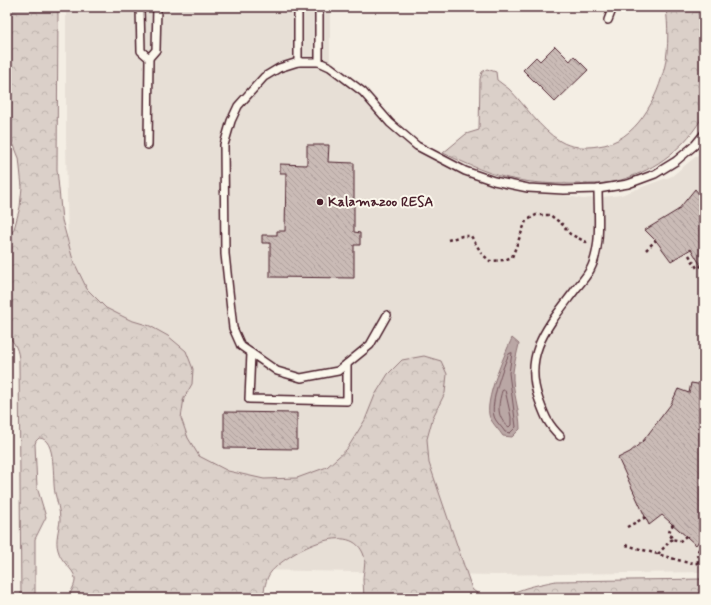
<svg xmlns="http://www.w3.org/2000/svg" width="711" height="605" font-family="Mynerve,sans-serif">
<defs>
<pattern id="forest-crowns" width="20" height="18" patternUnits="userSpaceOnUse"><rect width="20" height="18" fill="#dbd0c9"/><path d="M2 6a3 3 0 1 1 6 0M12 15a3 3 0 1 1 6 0" fill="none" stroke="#bdb2ad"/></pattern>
<pattern id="building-back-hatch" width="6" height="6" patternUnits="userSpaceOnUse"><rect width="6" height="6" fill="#cabbb6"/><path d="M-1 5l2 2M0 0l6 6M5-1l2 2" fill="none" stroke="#afa09d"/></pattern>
</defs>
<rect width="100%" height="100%" fill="#f4eee4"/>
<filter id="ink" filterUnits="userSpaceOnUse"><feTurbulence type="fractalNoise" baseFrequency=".025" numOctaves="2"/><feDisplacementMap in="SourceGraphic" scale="8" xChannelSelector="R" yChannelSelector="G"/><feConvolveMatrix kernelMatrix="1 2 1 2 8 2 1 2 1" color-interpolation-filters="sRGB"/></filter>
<g filter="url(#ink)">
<polygon fill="#e7dfd6" points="66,7 330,7 330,67 363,92 390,123 447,163 494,181 583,199 621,195 672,176 704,150 704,572 494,575 73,566 66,138"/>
<g fill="url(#forest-crowns)" stroke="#92787a">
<path d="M7,7H58L57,169L62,220L73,260L87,289L106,308L130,320L150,326L168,336L186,351L193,369L192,384L184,398L181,418L188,438L199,456L228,471L264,479L297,478L327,467L347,449L365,420L375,395L388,374L402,360L424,356L441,361L447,374L445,393L433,417L427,439L429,463L472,589C488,605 508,594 526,588C536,585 546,583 556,581L704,579V598H364C364,592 363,586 363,580C363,571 367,561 363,553C348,519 286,554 271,572C265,579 265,590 262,598H68C70,592 76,585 75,578C74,569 61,563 58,550C55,540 59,530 60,520C60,510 57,502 55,493C52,480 57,438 39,438L36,441L35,444L37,487L46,517L35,539V598H21L19,362C19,350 15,343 7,335V240L14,229L20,207L22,187L19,158L7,128Z"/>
<path d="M666,7H704V114C687,146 656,170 621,180C605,185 586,184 569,184C552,184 534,183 518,180C492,176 467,164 443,153L466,134L479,130L480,79L482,72L487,69L496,72L497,80C501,83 505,86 509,89C526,106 539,128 560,141C571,148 585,148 598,146C636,142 658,98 665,65C669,46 668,26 666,7Z"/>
</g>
<path fill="#baa7a5" stroke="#8d7174" d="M512,338L519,344C517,354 514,363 513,372C512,392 520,410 520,429L512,437L503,436C499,430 493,424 490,418C483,402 505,354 512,338Z"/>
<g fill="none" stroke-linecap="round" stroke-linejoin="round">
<g stroke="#77555c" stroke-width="1">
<path d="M512,353L509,373L516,427L510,433L505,432C502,427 495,421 494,416C490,403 503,366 509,354Z"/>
<path d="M505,390L511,417V425L509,427C496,418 498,405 502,391Z"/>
</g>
</g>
<g fill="url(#building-back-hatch)" stroke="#4a1f2b">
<polygon points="555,46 570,61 574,56 588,70 555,102 523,70 536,57 540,61"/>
<polygon points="307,145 329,145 328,162 354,163 354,232 360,233 360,245 354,245 354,278 270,277 270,243 262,243 262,235 277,235 277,231 285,231 286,173 280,173 280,164 307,165"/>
<polygon points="695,189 704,200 704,271 691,249 671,261 657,242 645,230 678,210"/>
<polygon points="691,383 704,385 704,545 699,541 696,545 662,515 649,525 618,458 630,452 643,441 671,404 678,389 689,393"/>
<polygon points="224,412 297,413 297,449 224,448"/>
</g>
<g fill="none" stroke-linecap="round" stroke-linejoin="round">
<g stroke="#4a1f2b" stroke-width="10">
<g id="lane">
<polyline points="140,7 141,51 149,58"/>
<polyline points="319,7 319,62"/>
<polyline points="608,20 613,7"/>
<polyline points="298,62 298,7"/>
<polyline points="148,145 149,58 156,50 157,7"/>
<polyline points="387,315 370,345 338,371 301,378 277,371 241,346 233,328 225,254 224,145 231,121 238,106 264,77 279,68 298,62 319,62 330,67 363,92 390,123 417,146 465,171 494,181 528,188 564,190 598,189 628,184 655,174 676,161 695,145 704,134"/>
<polyline points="251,353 249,399 347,401 347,364"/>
<path d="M560,436C547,423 545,416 539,400C522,353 549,325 575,290C580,284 586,277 590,270C602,248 598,214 598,189"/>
</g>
</g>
<g stroke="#4a1f2b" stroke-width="2.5" stroke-dasharray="3 3" stroke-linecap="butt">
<polyline points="448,240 462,236 471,236 482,254 490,261 504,260 512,257 526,221 536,215 550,215 562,224 570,234 586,242 589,240"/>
<polyline points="646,250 656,240"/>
<polyline points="689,255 697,268 701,266"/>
<polyline points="673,524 669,532 672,539 680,541 686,536"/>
<polyline points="627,527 646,517"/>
<polyline points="626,545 685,562 704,564"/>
<polyline points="658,554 672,539"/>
<polyline points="698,563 697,553 702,544"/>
</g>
<use href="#lane" stroke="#fbf7ec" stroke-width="7"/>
</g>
</g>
<circle fill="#4a1f2b" stroke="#fbf7ec" stroke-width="1.5" cx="320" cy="202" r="4"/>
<g text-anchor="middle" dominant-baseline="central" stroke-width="4" stroke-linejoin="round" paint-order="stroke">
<g font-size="14" font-weight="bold" fill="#4a1f2b" stroke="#fbf7ec" text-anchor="start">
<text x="328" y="202">Kalamazoo RESA</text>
</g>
</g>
<rect width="711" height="605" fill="none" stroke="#fbf7ec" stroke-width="24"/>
<rect x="12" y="12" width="687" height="581" fill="none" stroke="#4a1f2b" stroke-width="1.5" filter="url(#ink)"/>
</svg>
